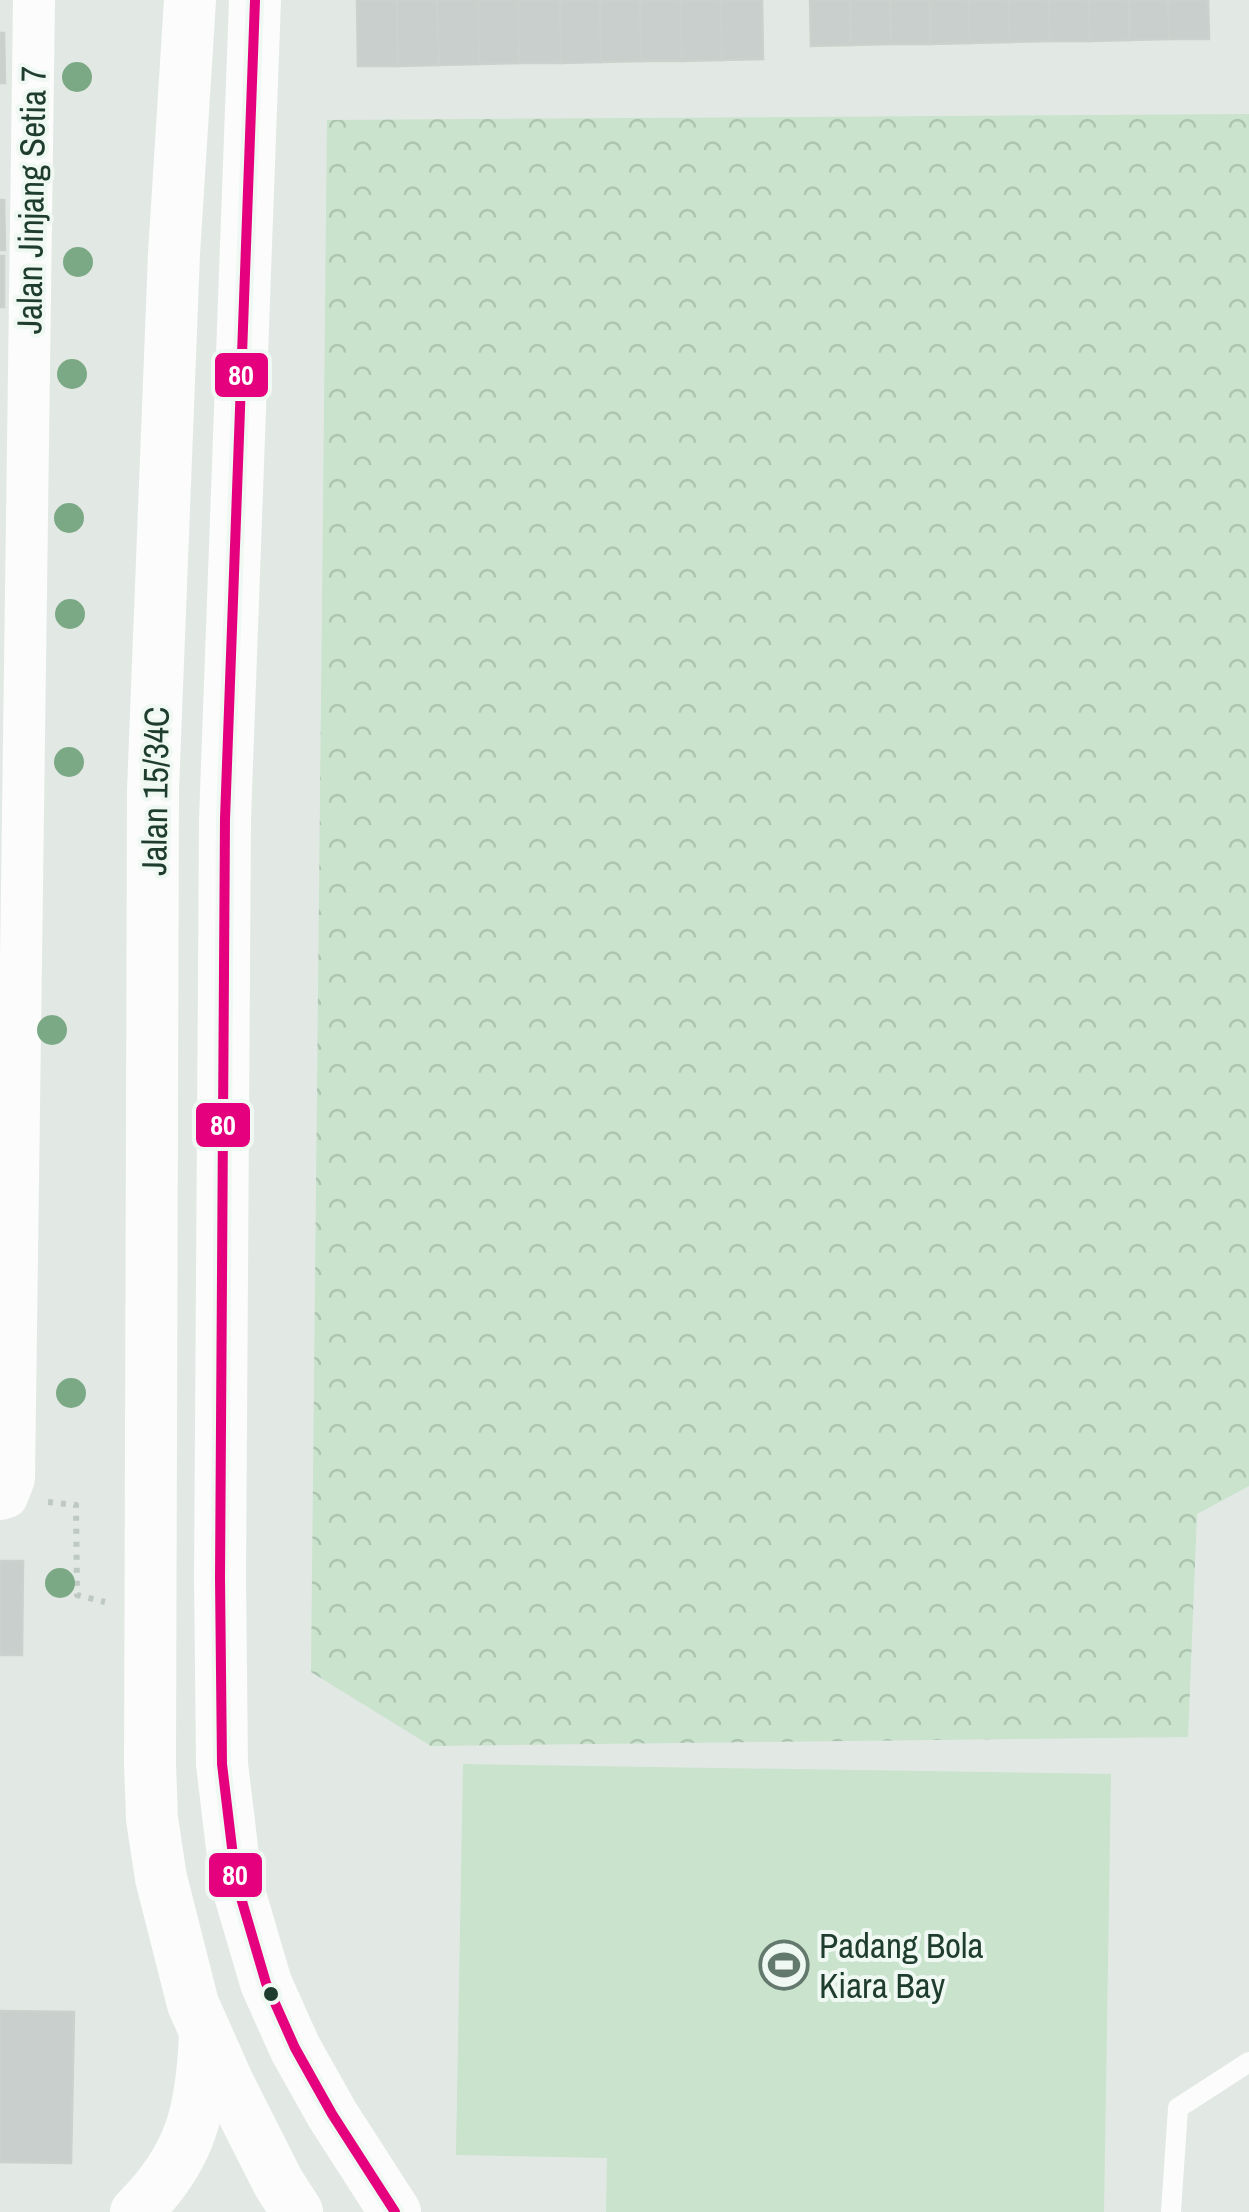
<svg xmlns="http://www.w3.org/2000/svg" width="1249" height="2212" font-family="'Archivo Narrow',sans-serif">
<defs>
<pattern id="forest-crowns" width="20" height="18" patternUnits="userSpaceOnUse" patternTransform="scale(2.5)"><rect width="20" height="18" fill="#c9e3cc"/><path d="M2 6a3 3 0 1 1 6 0M12 15a3 3 0 1 1 6 0" fill="none" stroke="#acc4b0"/></pattern>
</defs>
<rect width="100%" height="100%" fill="#e2e8e4"/>
<polygon fill="#c9e3cc" points="463,1764 1111,1774 1104,2212 606,2212 607,2158 456,2155"/>
<polygon fill="url(#forest-crowns)" points="1249,114 1249,1486 1197,1514 1188,1737 431,1746 311,1672 327,120"/>
<g fill="#c9cfcc" stroke="#cbd1cd" stroke-width="2.5">
<polygon points="357,0 397,0 398,66 358,66"/>
<polygon points="397,0 437,0 439,65 398,66"/>
<polygon points="437,0 478,0 479,64 439,65"/>
<polygon points="478,0 518,0 519,63 479,64"/>
<polygon points="518,0 560,0 561,63 519,63"/>
<polygon points="560,0 600,0 601,62 561,63"/>
<polygon points="600,0 640,0 641,61 601,62"/>
<polygon points="640,0 681,0 682,61 641,61"/>
<polygon points="681,0 721,0 722,60 682,61"/>
<polygon points="721,0 762,0 763,59 722,60"/>
<polygon points="810,0 850,0 851,45 811,46"/>
<polygon points="850,0 890,0 891,44 851,45"/>
<polygon points="890,0 930,0 930,44 891,44"/>
<polygon points="930,0 969,0 970,43 930,44"/>
<polygon points="969,0 1009,0 1010,42 970,43"/>
<polygon points="1009,0 1049,0 1050,41 1010,42"/>
<polygon points="1049,0 1089,0 1090,41 1050,41"/>
<polygon points="1089,0 1129,0 1129,40 1090,41"/>
<polygon points="1129,0 1168,0 1169,39 1129,40"/>
<polygon points="1168,0 1208,0 1209,39 1169,39"/>
<polygon points="0,33 4,33 5,83 0,83"/>
<polygon points="0,200 4,200 5,250 0,250"/>
<rect x="0" y="256" width="4" height="51"/>
<polygon points="0,1561 23,1561 22,1655 0,1655"/>
<polygon points="0,2011 74,2012 71,2163 0,2162"/>
</g>
<g fill="none" stroke-linecap="round" stroke-linejoin="round">
<polyline stroke="#bfc9c4" stroke-width="6" stroke-dasharray="5 8" stroke-linecap="butt" points="48,1502 76,1505 77,1595 105,1602"/>
<polyline stroke="#fbfcfb" stroke-width="20" points="1171,2212 1178,2108 1249,2062"/>
<polyline stroke="#fbfcfb" stroke-width="42" points="0,1499 7,1497 14,1479 34,0"/>
<g stroke="#fbfcfb" stroke-width="52">
<polyline points="190,0 174,254 153,790 150,1763 152,1819 161,1878 193,2004 229,2085 278,2182 297,2212"/>
<polyline points="255,0 225,819 220,1578 222,1764 236,1881 266,1983 295,2048 332,2114 395,2212"/>
<path d="M136,2212C192,2157 202,2109 205,2033"/>
</g>
<g stroke="#eff8f2" stroke-width="18">
<polyline id="bus-1" points="255,0 225,819 220,1578 222,1764 236,1881 266,1983 295,2048 332,2114 395,2212"/>
</g>
<use href="#bus-1" stroke="#e5007d" stroke-width="10"/>
</g>
<g fill="#7ba985">
<circle cx="77" cy="77" r="15"/>
<circle cx="78" cy="262" r="15"/>
<circle cx="72" cy="374" r="15"/>
<circle cx="69" cy="518" r="15"/>
<circle cx="70" cy="614" r="15"/>
<circle cx="69" cy="762" r="15"/>
<circle cx="52" cy="1030" r="15"/>
<circle cx="71" cy="1393" r="15"/>
<circle cx="60" cy="1583" r="15"/>
</g>
<defs>
<g id="stadium-ring" transform="scale(2.5)"><circle r="9.5" fill="#eff8f2" stroke="#63796e" stroke-width="1.5"/><path d="M0-5a6.5 5 0 1 0 0 10a6.5 5 0 1 0 0-10ZM-3.5-1.8h7v3.6h-7Z" fill="#63796e"/></g>
</defs>
<g fill-rule="evenodd">
<use href="#stadium-ring" x="784" y="1965"/>
</g>
<circle fill="#1f3d2f" stroke="#eff8f2" stroke-width="4" cx="271" cy="1994" r="9"/>
<g text-anchor="middle" dominant-baseline="central" stroke-width="8" stroke-linejoin="round" paint-order="stroke">
<g font-size="35" fill="#1f3d2f" stroke="#eff8f2">
<text transform="translate(31 200) rotate(-89)">Jalan Jinjang Setia 7</text>
<text transform="translate(155 791) rotate(-89)">Jalan 15/34C</text>
</g>
<g font-size="35" fill="#1f3d2f" stroke="#eff8f2" text-anchor="start">
<text x="819" y="1945">Padang Bola<tspan x="819" dy="40">Kiara Bay</tspan></text>
</g>
</g>
<g stroke="#eff8f2" stroke-width="4">
<rect x="213" y="351" width="57" height="48" rx="10" fill="#e5007d"/>
<rect x="194" y="1101" width="58" height="48" rx="10" fill="#e5007d"/>
<rect x="207" y="1851" width="57" height="48" rx="10" fill="#e5007d"/>
</g>
<g font-size="28" text-anchor="middle" font-weight="bold" fill="#fff">
<text x="241" y="385">80</text>
<text x="223" y="1135">80</text>
<text x="235" y="1885">80</text>
</g>
</svg>
